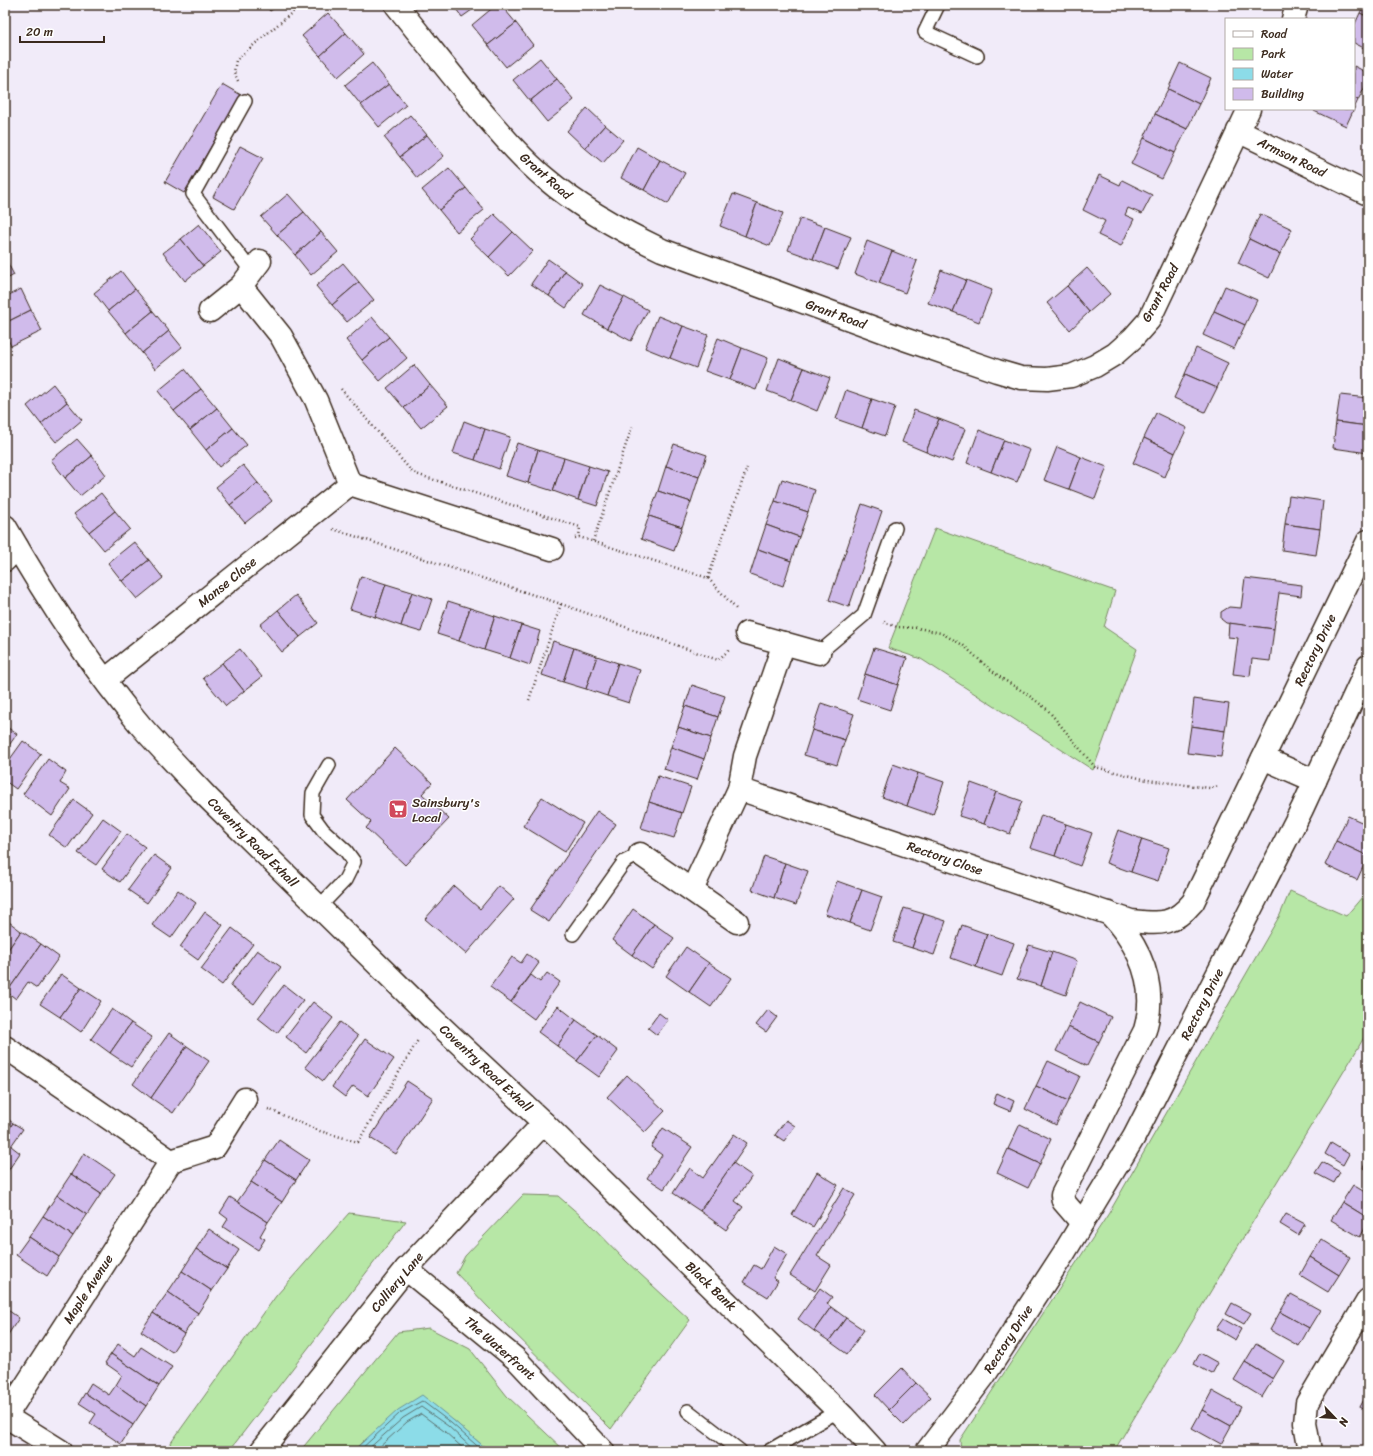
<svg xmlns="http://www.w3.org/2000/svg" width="1373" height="1456" font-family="Sriracha,sans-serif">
<rect width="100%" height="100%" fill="#f1ebf9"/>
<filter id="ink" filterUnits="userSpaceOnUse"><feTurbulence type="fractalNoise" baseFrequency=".025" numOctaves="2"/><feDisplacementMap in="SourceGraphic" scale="8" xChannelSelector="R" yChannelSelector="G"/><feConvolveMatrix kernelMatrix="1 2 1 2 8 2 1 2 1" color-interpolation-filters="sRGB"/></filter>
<g filter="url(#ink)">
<g fill="#b7e7a6" stroke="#798862">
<polygon points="935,528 1115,591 1104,627 1137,649 1093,770 921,659 888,648"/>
<polygon points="1368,890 1368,1030 1358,1048 1114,1451 961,1451 960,1440 1109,1213 1280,915 1290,891 1346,916"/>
<polygon points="523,1195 558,1196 588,1222 626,1261 690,1320 611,1429 487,1306 456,1273 465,1256"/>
<polygon points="349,1213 406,1221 229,1451 165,1451 276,1296"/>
<polygon points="429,1328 470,1349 507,1396 565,1451 489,1451 453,1420 363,1441 353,1451 300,1451 398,1332"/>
</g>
<polygon fill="#8cdce8" stroke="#6c9597" points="422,1395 453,1420 489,1451 353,1451 398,1410"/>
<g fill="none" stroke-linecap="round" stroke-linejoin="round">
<g stroke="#5b716f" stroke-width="1">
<polyline points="359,1451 400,1413 422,1401 451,1423 483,1451"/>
<polyline points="366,1451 403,1418 421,1407 448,1426 475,1451"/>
<polyline points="375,1451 407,1422 421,1414 444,1431 466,1451"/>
</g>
</g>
<g fill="#d0bbeb" stroke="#3b2a1e">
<polygon points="265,5 279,5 270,11"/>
<polygon points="453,5 479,5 462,17"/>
<polygon points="496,5 501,5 516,23 488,45 472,25"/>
<polygon points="1364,5 1368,5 1368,17 1360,13"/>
<polygon points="328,13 346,33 320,56 302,36"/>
<polygon points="1360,13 1368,17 1368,50 1354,43 1354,26"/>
<polygon points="516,23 533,45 506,67 488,45"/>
<polygon points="346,33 364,54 338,77 320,56"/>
<polygon points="540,58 557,79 530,101 513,80"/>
<polygon points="372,63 389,84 361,105 345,85"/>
<polygon points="1180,63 1211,78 1199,104 1168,89"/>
<polygon points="1354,66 1368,73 1368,81 1358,100 1354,98"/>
<polygon points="557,79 574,100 547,122 530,101"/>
<polygon points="222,84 241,95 184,193 165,182"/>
<polygon points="389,84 406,105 379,127 361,105"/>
<polygon points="1168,89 1199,104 1187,129 1155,114"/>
<polygon points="1354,98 1358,100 1346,126 1314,111 1315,109 1354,109"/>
<polygon points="587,108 605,125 585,148 567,131"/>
<polygon points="1155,114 1187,129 1175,153 1144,138"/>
<polygon points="410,115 427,135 400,157 384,137"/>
<polygon points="605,125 623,140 603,163 585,148"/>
<polygon points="427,135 444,156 417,178 400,157"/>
<polygon points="1144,138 1175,153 1162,179 1131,164"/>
<polygon points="240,146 263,158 234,209 213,197"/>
<polygon points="637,147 660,160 644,190 621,178"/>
<polygon points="660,160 685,173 668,204 644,190"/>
<polygon points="449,168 466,188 439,210 422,190"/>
<polygon points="1099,175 1120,185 1122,180 1152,195 1142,214 1128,208 1125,215 1134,219 1121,246 1098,235 1105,221 1083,210"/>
<polygon points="466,188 484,210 457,232 439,210"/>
<polygon points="288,194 304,212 277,235 261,217"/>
<polygon points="733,194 757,203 745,236 720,226"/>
<polygon points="757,203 783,213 770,246 745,236"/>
<polygon points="304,212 321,232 295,255 277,235"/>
<polygon points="494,214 513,232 489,257 470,239"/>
<polygon points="1260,214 1292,229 1280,254 1249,239"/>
<polygon points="800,218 825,227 813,259 788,250"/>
<polygon points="199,224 221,252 203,266 181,239"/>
<polygon points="825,227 851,237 838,269 813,259"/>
<polygon points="321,232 338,252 311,275 295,255"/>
<polygon points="513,232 533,251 509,276 489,257"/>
<polygon points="181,239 203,266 185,281 163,253"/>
<polygon points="1249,239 1280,254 1269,278 1238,263"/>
<polygon points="867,241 892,251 879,283 855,274"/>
<polygon points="892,251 917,261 905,293 879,283"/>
<polygon points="5,258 14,275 5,280"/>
<polygon points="548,259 565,271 549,296 531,284"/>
<polygon points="343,263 359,282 332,305 316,286"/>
<polygon points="1087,268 1110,294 1089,312 1067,286"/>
<polygon points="941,270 966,280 953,312 928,303"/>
<polygon points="121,271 135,289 108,311 94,293"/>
<polygon points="565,271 583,284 566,308 549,296"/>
<polygon points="966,280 992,290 979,322 953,312"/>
<polygon points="359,282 374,300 347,322 332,305"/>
<polygon points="600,285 624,297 607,328 584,315"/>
<polygon points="1067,286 1089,312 1070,330 1047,303"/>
<polygon points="1225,286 1257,300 1245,325 1214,311"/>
<polygon points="21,289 31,310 5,323 5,297"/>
<polygon points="135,289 153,311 126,333 108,311"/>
<polygon points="624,297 648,310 631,341 607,328"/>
<polygon points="31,310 42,331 11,346 5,333 5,323"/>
<polygon points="153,311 169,331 142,353 126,333"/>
<polygon points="1214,311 1245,325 1234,349 1203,335"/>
<polygon points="658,316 683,326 670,358 645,348"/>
<polygon points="372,317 389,337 362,360 346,340"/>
<polygon points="683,326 708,335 696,368 670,358"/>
<polygon points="169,331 182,347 155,369 142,353"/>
<polygon points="389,337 407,358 380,381 362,360"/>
<polygon points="718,338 742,348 730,380 705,371"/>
<polygon points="742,348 768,358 756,390 730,380"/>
<polygon points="1196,348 1228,363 1217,388 1185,374"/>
<polygon points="779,358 804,368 791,400 767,391"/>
<polygon points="414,365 430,385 404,408 387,388"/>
<polygon points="804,368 830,378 817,411 791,400"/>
<polygon points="185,369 201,389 174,411 158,391"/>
<polygon points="1185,374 1217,388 1205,412 1174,398"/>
<polygon points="53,384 67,402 41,424 27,406"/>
<polygon points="430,385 448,406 421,428 404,408"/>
<polygon points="201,389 217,408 190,430 174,411"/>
<polygon points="846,390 872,399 862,428 836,419"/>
<polygon points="1340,395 1368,398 1368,426 1336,422"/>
<polygon points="872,399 895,407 885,436 862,428"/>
<polygon points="67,402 82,420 56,442 41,424"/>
<polygon points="217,408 233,428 206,450 190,430"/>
<polygon points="914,410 939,419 926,452 902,442"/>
<polygon points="1156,413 1187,428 1175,453 1144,438"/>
<polygon points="939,419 965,429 952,462 926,452"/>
<polygon points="464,421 485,429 475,460 453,453"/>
<polygon points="1336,422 1368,426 1368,453 1333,448"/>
<polygon points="233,428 247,445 219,467 206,450"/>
<polygon points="485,429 510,437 499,469 475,460"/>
<polygon points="979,430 1004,440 991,472 967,463"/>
<polygon points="1144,438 1175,453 1165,477 1133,463"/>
<polygon points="77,439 92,456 65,478 51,460"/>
<polygon points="1004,440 1030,450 1017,482 991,472"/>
<polygon points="517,443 538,450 528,483 506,476"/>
<polygon points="674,444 707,455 699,477 666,466"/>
<polygon points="1057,447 1081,457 1069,489 1044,480"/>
<polygon points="538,450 564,458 553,491 528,483"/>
<polygon points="92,456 106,475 80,496 65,478"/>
<polygon points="1081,457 1107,467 1095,499 1069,489"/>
<polygon points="564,458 589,466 578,500 553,491"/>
<polygon points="243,465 258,483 230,505 216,487"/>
<polygon points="589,466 608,472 597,506 578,500"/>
<polygon points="666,466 699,477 691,502 658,491"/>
<polygon points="782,479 815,490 808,512 775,501"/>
<polygon points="258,483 272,501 245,523 230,505"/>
<polygon points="658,491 691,502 682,527 649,516"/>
<polygon points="101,493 115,511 89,532 74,514"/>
<polygon points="1289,496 1323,501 1320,529 1285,524"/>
<polygon points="775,501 808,512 799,537 766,525"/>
<polygon points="862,504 882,511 849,607 829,600"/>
<polygon points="115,511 130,529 104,550 89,532"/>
<polygon points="649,516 682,527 674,551 641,539"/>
<polygon points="1285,524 1320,529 1316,555 1282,550"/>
<polygon points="766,525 799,537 791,561 758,549"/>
<polygon points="134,542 149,560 122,581 108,563"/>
<polygon points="758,549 791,561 783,586 750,574"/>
<polygon points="149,560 163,578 137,599 122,581"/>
<polygon points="361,576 386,584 375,617 350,609"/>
<polygon points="1245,578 1302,585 1301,596 1279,593 1274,629 1226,623 1221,619 1221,612 1229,607 1241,608"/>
<polygon points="386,584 412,592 401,626 375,617"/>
<polygon points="412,592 432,599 421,632 401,626"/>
<polygon points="296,595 318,623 300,637 278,610"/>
<polygon points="448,601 470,608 459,641 437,634"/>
<polygon points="470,608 495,616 484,650 459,641"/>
<polygon points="278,610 300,637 282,652 260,625"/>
<polygon points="495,616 521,625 510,658 484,650"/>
<polygon points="1229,623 1274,629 1270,661 1252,659 1250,676 1233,674 1238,638 1228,637"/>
<polygon points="521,625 540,631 530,665 510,658"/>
<polygon points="553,641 574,648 563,682 542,675"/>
<polygon points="574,648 597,656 586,689 563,682"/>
<polygon points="874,648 907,658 898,685 865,674"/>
<polygon points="240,649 262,677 244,691 222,663"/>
<polygon points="597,656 618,663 607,696 586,689"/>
<polygon points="222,663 244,691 226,706 203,678"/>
<polygon points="618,663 640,670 629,703 607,696"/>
<polygon points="865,674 898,685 890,710 857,699"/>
<polygon points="692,685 725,696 718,717 685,706"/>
<polygon points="1194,699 1229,704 1225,731 1191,726"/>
<polygon points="821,703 854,714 845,740 812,730"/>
<polygon points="685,706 718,717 711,738 678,727"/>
<polygon points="5,726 17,734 5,751"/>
<polygon points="1191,726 1225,731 1221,757 1187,753"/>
<polygon points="678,727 711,738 704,759 671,747"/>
<polygon points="812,730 845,740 837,765 804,755"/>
<polygon points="23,741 41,754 16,789 5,781 5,766"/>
<polygon points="671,747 704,759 697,780 664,769"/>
<polygon points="395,748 432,783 422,794 449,819 405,865 366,828 371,822 347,800"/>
<polygon points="48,759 66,772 60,783 70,789 52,816 23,794"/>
<polygon points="893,764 918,773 907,806 882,797"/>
<polygon points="918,773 944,782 933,815 907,806"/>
<polygon points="658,776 691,787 682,813 649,802"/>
<polygon points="971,783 996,792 984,824 959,816"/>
<polygon points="996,792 1022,801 1010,834 984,824"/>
<polygon points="542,797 583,823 565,852 523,826"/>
<polygon points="74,800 92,813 67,848 49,835"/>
<polygon points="649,802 682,813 674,838 641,828"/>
<polygon points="597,811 616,824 549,922 530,910"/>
<polygon points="1041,815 1066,824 1055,856 1030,848"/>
<polygon points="1348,816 1368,825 1368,856 1336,841"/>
<polygon points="103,818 121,831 96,865 78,853"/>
<polygon points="1066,824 1092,833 1080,866 1055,856"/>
<polygon points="1118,830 1142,839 1131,872 1106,863"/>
<polygon points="127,834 145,847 120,882 102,869"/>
<polygon points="1142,839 1169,848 1158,881 1131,872"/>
<polygon points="1336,841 1368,856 1357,880 1325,865"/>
<polygon points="154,855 172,868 147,903 128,890"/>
<polygon points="764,856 785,863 774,898 752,890"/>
<polygon points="785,863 808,871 796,905 774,898"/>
<polygon points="837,881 862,890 850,923 825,914"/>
<polygon points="454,886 480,909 499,886 514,899 466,954 425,919"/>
<polygon points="178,890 196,903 171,938 152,925"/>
<polygon points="862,890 882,897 870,930 850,923"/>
<polygon points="904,908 924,914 912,948 893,942"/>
<polygon points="633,909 654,924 632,955 612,940"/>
<polygon points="205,912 223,925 198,960 180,947"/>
<polygon points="924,914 946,921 934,955 912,948"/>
<polygon points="5,919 21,931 5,954"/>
<polygon points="654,924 674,938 652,969 632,955"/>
<polygon points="962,925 987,934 976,967 951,958"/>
<polygon points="232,928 253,944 222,985 201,969"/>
<polygon points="21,931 41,944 7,992 5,991 5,975 10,968 5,965 5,954"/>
<polygon points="987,934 1014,943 1002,976 976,967"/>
<polygon points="41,944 59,957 37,988 28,982 16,999 7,992"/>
<polygon points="1029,945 1052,952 1041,986 1017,979"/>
<polygon points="686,947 709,963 689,992 666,976"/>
<polygon points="257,950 281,967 254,1004 230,986"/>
<polygon points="1052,952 1077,961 1066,995 1041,986"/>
<polygon points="527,954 539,963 511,1002 490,987 512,957 521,963"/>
<polygon points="709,963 731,978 711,1007 689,992"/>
<polygon points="547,973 560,982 534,1019 511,1002 531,975 540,982"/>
<polygon points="61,974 81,988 60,1017 40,1004"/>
<polygon points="284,985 303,1000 277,1033 258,1018"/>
<polygon points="81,988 101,1001 81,1032 60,1017"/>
<polygon points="313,1002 333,1018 306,1053 286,1037"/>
<polygon points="1080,1002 1111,1017 1099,1042 1068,1027"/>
<polygon points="558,1006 576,1020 557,1046 538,1032"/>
<polygon points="112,1009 131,1023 110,1053 91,1039"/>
<polygon points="768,1010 777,1017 766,1032 756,1025"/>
<polygon points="659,1013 668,1020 657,1035 648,1028"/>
<polygon points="576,1020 597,1035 577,1061 557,1046"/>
<polygon points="340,1022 358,1036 323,1081 305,1067"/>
<polygon points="131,1023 152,1037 131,1067 110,1053"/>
<polygon points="1068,1027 1099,1042 1087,1066 1056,1051"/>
<polygon points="169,1033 187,1046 151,1098 133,1084"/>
<polygon points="597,1035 618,1051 599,1077 577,1061"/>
<polygon points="365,1039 394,1059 368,1096 353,1086 345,1097 332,1087"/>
<polygon points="187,1046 209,1061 173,1113 151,1098"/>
<polygon points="1048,1061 1080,1076 1068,1101 1036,1086"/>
<polygon points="627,1075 665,1111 645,1132 607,1097"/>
<polygon points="407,1081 433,1098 396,1154 370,1138"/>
<polygon points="1036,1086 1068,1101 1056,1125 1025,1109"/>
<polygon points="997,1093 1014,1101 1010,1111 993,1104"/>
<polygon points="5,1117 13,1123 5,1135"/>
<polygon points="786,1120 795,1126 784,1141 775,1135"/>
<polygon points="13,1123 23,1129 11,1146 20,1153 5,1175 5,1135"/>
<polygon points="1020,1124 1051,1139 1040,1164 1008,1149"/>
<polygon points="663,1128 692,1147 664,1189 647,1178 662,1155 651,1147"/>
<polygon points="734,1134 747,1143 700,1211 673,1193 690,1168 703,1178"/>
<polygon points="279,1140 309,1160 296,1180 265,1160"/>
<polygon points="1331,1143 1349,1154 1343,1165 1325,1154"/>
<polygon points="1008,1149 1040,1164 1028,1188 997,1173"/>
<polygon points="84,1153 115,1174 101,1194 71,1174"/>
<polygon points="1368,1158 1368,1171 1363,1168"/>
<polygon points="265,1160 296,1180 282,1202 251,1182"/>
<polygon points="1322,1162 1340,1172 1334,1183 1315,1173"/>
<polygon points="733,1163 752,1176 735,1201 743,1207 726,1230 700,1211"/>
<polygon points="817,1172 838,1185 813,1227 792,1215"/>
<polygon points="71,1174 101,1194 87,1215 57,1195"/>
<polygon points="251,1182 282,1202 268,1222 237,1202"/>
<polygon points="1353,1185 1368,1194 1368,1218 1342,1202"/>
<polygon points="844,1188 855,1195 817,1256 831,1265 815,1291 790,1275"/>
<polygon points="57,1195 87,1215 73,1236 43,1216"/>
<polygon points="230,1197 268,1222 260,1236 265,1239 258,1250 223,1227 228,1219 220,1213"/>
<polygon points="1342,1202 1368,1218 1368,1223 1360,1237 1331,1220"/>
<polygon points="1286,1214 1305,1224 1298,1235 1280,1224"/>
<polygon points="43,1216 73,1236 59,1257 29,1237"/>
<polygon points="209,1229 239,1250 227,1269 196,1249"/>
<polygon points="29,1237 59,1257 47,1276 16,1255"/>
<polygon points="1321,1239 1350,1257 1339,1275 1310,1257"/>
<polygon points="774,1246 787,1254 773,1278 778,1281 768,1297 744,1282 754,1265 761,1269"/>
<polygon points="196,1249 227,1269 212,1291 182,1271"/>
<polygon points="1310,1257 1339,1275 1328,1292 1300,1275"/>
<polygon points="182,1271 212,1291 198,1313 168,1292"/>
<polygon points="820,1288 832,1297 827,1304 831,1307 814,1331 798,1319"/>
<polygon points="168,1292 198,1313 184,1334 153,1313"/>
<polygon points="1291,1294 1320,1310 1309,1328 1280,1312"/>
<polygon points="1232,1303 1251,1313 1244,1324 1226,1314"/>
<polygon points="831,1307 846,1318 829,1341 814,1331"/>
<polygon points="5,1308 19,1318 5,1339"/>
<polygon points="1280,1312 1309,1328 1299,1346 1270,1330"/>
<polygon points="153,1313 184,1334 172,1352 141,1331"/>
<polygon points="846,1318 864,1330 847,1354 829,1341"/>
<polygon points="1223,1319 1241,1329 1235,1340 1216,1329"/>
<polygon points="118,1344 135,1356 141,1347 172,1367 159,1386 111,1354"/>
<polygon points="1256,1344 1284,1361 1273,1379 1245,1362"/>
<polygon points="1200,1353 1218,1363 1212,1374 1194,1364"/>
<polygon points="111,1354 159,1386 146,1406 116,1385 122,1375 105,1363"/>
<polygon points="1245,1362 1273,1379 1262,1397 1234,1380"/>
<polygon points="902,1368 916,1383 889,1410 875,1395"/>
<polygon points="91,1383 109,1395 116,1385 146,1406 133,1425 85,1393"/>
<polygon points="916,1383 931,1397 904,1425 889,1410"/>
<polygon points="1212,1391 1241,1407 1231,1426 1202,1410"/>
<polygon points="1368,1392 1368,1412 1360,1407"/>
<polygon points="85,1393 133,1425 121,1444 90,1423 96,1414 79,1403"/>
<polygon points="1202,1410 1231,1426 1221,1444 1192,1428"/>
</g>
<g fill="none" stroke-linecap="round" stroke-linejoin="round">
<g stroke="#3b2a1e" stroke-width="16">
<g id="lane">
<polyline points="938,5 925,32 977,56"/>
<polyline points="245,101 193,194 252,272"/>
<polyline points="819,653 864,615 895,528"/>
<polyline points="319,907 345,880 354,862 346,851 323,830 312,815 313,793 329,765"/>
<polyline points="573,934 624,862 640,854"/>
<polyline points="688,1411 740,1451"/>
<polyline points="769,1451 838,1411"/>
</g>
</g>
<g stroke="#3b2a1e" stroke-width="25">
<g id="street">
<path d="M396,5C425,41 453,77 482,112C502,135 522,159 545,178C580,208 620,230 662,250L904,339L997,371L1021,378L1047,379L1071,376L1095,366L1115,354L1133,338L1149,320L1249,109"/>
<polyline points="1293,19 1297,5"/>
<polyline points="1238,131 1368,194"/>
<polyline points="241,286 281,336 316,400 350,484 552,549"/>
<polyline points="210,311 241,286 260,261"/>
<polyline points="5,560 17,547"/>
<polyline points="747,633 819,653"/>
<polyline points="105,680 350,484"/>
<polyline points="1263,758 1315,781"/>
<path d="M739,789L1131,921C1160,924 1173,926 1193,902L1368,541"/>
<polyline points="640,854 737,922"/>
<polyline points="692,890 739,789 745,756 784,643"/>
<polyline points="5,1047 171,1161"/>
<path d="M1082,1223L1063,1201L1062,1195L1145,1030C1158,985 1140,946 1109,913"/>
<polyline points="406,1269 516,1359 603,1451"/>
<polyline points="5,1416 61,1451"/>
<polyline points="6,1416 171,1161 215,1147 245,1099"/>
<polyline points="927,1451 984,1376 1064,1253 1134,1137 1302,809 1368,666"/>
<polyline points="1310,1451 1305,1423 1307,1403 1368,1300"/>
</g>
</g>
<g stroke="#3b2a1e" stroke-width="25">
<g id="secondary">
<path d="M5,526C45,596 89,665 141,726C163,751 186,775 209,799L431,1017L544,1123L843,1416L875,1451"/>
<polyline points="261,1451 406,1269 544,1123"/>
</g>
</g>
<g stroke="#3b2a1e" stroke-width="2.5" stroke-dasharray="1 3" stroke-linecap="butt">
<polyline points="238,81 234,72 236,60 301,5"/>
<polyline points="341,389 413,473 580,527 579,537"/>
<polyline points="333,529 561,604 718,660 729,650"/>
<polyline points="575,538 579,537 708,578 737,610"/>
<polyline points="593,541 633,424"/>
<polyline points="708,578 747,468"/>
<polyline points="884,622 897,627 918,628 941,633 963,645 985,665 1001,678 1024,692 1047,709 1095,767 1147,780 1210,788 1220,786"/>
<polyline points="529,700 561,604"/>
<polyline points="268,1109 320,1131 358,1142 418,1040"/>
</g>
<use href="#lane" stroke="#fff" stroke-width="13"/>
<use href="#street" stroke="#fff" stroke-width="22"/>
<use href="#secondary" stroke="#fff" stroke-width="22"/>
</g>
</g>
<defs>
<g id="supermarket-square" transform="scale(1)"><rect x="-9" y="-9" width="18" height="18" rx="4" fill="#d1495b" stroke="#fff"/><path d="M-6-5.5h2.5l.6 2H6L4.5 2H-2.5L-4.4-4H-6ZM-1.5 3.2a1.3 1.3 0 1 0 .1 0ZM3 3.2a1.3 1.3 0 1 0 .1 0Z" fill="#fff"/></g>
</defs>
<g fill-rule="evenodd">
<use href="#supermarket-square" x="398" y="809"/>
</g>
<g text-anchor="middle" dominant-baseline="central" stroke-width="3" stroke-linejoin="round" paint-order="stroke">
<g font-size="13" fill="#3b2a1e" stroke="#fff">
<text transform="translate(1292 157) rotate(26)">Armson Road</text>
<text transform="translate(546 176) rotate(41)">Grant Road</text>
<text transform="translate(1160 293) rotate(-62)">Grant Road</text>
<text transform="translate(836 314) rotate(20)">Grant Road</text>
<text transform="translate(227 582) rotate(-39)">Manse Close</text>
<text transform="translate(1315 650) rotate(-64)">Rectory Drive</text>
<text transform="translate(253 842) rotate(45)">Coventry Road Exhall</text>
<text transform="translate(945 858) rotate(19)">Rectory Close</text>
<text transform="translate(1202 1004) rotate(-63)">Rectory Drive</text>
<text transform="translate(486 1068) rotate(43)">Coventry Road Exhall</text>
<text transform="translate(397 1282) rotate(-50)">Colliery Lane</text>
<text transform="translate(711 1286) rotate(44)">Black Bank</text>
<text transform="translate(88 1289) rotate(-57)">Maple Avenue</text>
<text transform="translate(1008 1339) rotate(-57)">Rectory Drive</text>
<text transform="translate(500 1348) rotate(41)">The Waterfront</text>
</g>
<g font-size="13" fill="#3b2a1e" stroke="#fff" text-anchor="start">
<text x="412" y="802">Sainsbury's<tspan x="412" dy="15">Local</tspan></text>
</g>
</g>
<rect width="1373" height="1456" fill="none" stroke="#fff" stroke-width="20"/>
<rect x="10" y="10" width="1353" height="1436" fill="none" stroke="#3b2a1e" stroke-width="1.5" filter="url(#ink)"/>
<rect x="1225" y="18" width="130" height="92" fill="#ffffff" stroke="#b1aaa5"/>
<rect x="1233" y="31" width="20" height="6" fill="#ffffff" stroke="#b1aaa5"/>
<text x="1261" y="38" font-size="12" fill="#3b2a1e">Road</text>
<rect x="1233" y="48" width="20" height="12" fill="#b7e7a6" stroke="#b1aaa5"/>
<text x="1261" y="58" font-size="12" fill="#3b2a1e">Park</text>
<rect x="1233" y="68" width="20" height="12" fill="#8cdce8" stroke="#b1aaa5"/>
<text x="1261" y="78" font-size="12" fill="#3b2a1e">Water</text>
<rect x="1233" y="88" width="20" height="12" fill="#d0bbeb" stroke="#b1aaa5"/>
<text x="1261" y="98" font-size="12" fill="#3b2a1e">Building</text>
<g transform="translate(1335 1418) rotate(115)" stroke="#ffffff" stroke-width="3" paint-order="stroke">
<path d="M0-3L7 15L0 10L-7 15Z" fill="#3b2a1e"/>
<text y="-6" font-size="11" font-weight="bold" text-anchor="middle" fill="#3b2a1e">N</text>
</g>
<path d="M20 36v6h84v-6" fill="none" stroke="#3b2a1e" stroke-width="2"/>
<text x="26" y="36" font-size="12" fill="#3b2a1e" stroke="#ffffff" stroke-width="3" paint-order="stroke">20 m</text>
</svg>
